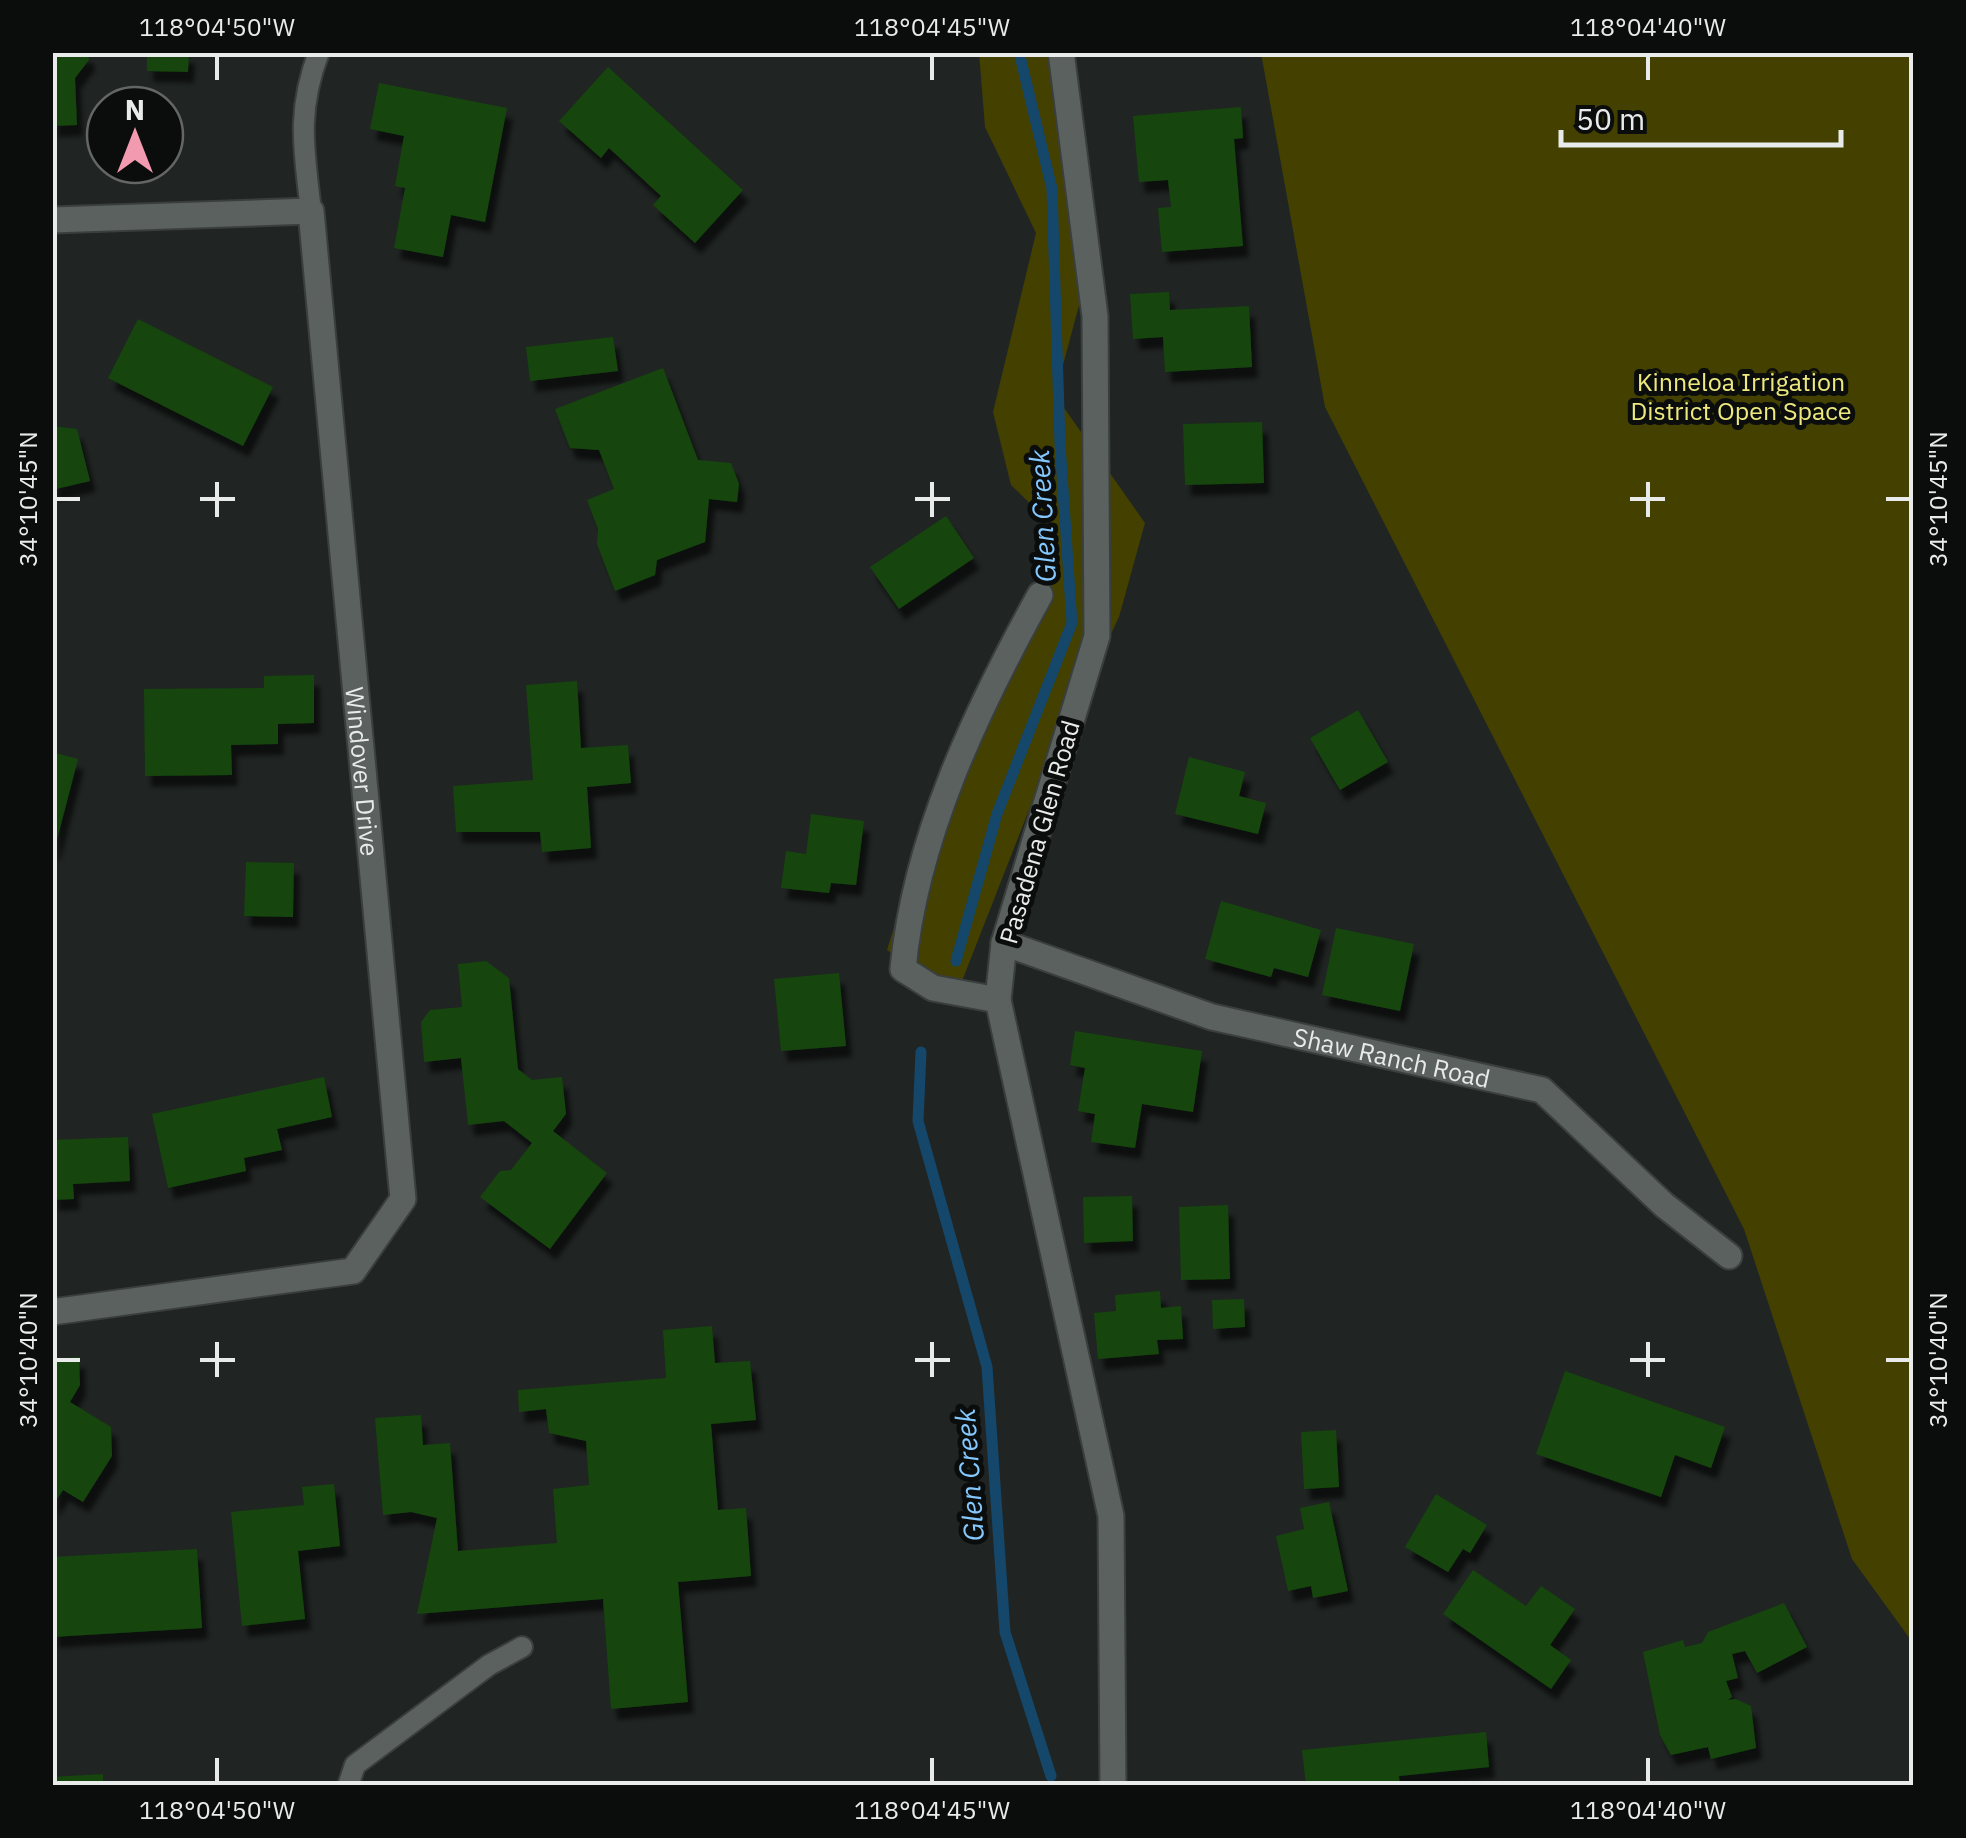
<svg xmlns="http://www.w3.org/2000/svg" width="1966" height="1838" font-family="'IBM Plex Sans',sans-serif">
<defs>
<filter id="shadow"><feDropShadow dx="6" dy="11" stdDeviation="2.5" flood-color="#0009"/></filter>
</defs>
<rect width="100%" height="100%" fill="#202523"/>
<g fill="#434000">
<polygon points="979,53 1051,53 1097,238 1055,395 1145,523 1119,617 1036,792 955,999 887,950 941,776 1035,613 1050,523 1011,485 993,412 1036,233 985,127"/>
<polygon points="1261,53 1913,53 1913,1643 1852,1559 1744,1229 1325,407"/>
</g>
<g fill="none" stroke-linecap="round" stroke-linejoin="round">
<g stroke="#15476a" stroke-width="11">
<polyline points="956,961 997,814 1072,623 1060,444 1052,189 1019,52"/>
<polyline points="921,1052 918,1121 987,1367 1005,1632 1051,1776"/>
</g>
</g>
<g fill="#15450d" filter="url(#shadow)">
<polygon points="52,52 88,52 89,60 75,78 77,125 52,126"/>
<polygon points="147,52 189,52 188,72 147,71"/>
<polygon points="608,67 743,190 695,243 653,205 661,196 609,148 601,158 559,121"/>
<polygon points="379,83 507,108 485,222 451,215 443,257 394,248 405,188 395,186 404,136 370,129"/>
<polygon points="1241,107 1243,138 1234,139 1243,246 1162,252 1158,208 1171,207 1168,180 1139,182 1133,116"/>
<polygon points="1169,292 1170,310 1249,306 1252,367 1165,372 1163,337 1133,339 1130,294"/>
<polygon points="138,319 273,387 243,446 108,378"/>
<polygon points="613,337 618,371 530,381 526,347"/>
<polygon points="663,368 698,460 731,463 739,484 737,502 709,499 705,542 657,560 655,575 615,591 597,544 598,529 587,500 614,489 599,450 570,448 555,409"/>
<polygon points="1262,422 1264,483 1185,485 1183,424"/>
<polygon points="52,426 77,429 90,481 52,490"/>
<polygon points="946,516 974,558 899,609 870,567"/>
<polygon points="314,675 314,723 278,724 278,744 231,745 232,775 145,776 144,689 264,688 264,676"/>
<polygon points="577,681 581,748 628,745 631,783 587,787 591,848 542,852 540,832 456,832 453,786 533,780 526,685"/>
<polygon points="1358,710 1388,762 1340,790 1310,738"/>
<polygon points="52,752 78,759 54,851 52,851"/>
<polygon points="1189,757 1245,772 1239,796 1266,803 1258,834 1175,814"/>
<polygon points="811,814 864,821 856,885 831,883 829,893 781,888 786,851 806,854"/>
<polygon points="246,862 294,863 293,917 244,916"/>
<polygon points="1221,901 1321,930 1308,977 1274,968 1271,977 1205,959"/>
<polygon points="1336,928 1414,944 1400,1011 1322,995"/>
<polygon points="486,961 509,978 518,1069 532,1080 562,1077 566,1114 553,1131 607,1173 550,1249 480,1197 500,1171 511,1170 532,1143 504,1121 468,1125 461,1058 424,1062 421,1022 430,1010 462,1007 458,964"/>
<polygon points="839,973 846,1046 781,1051 774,979"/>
<polygon points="1075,1031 1202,1051 1193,1112 1142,1104 1135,1148 1091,1142 1095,1114 1078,1111 1085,1068 1070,1065"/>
<polygon points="324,1077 332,1117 277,1129 282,1150 244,1158 246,1171 168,1188 152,1114"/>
<polygon points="128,1137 130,1181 73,1184 74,1199 52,1200 52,1140"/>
<polygon points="1132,1196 1133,1241 1084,1243 1083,1197"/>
<polygon points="1228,1205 1230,1279 1181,1280 1179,1207"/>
<polygon points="1160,1291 1161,1308 1181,1306 1183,1339 1157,1340 1159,1354 1098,1359 1094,1313 1116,1311 1115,1295"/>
<polygon points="1244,1299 1245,1327 1213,1329 1212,1300"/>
<polygon points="712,1326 715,1363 750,1361 756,1420 711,1424 718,1510 746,1508 751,1576 678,1582 688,1702 611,1709 603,1599 417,1614 437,1518 411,1512 383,1515 375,1418 421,1415 423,1445 450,1443 458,1551 557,1543 553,1489 589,1485 586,1441 549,1433 546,1409 519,1412 518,1390 666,1378 663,1330"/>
<polygon points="79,1357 80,1385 70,1402 111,1427 112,1456 83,1502 63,1490 52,1507 52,1359"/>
<polygon points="1565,1371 1725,1427 1711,1468 1675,1455 1661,1497 1536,1454"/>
<polygon points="1336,1430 1339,1487 1304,1489 1301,1432"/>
<polygon points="334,1484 340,1546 298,1551 305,1619 242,1626 231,1512 304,1505 302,1487"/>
<polygon points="1436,1494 1487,1525 1470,1553 1463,1549 1448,1572 1405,1547"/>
<polygon points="1329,1502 1348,1591 1313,1598 1311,1586 1288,1591 1276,1536 1304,1529 1300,1508"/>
<polygon points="197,1549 202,1628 52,1637 52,1557"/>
<polygon points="1473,1570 1526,1606 1541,1586 1575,1609 1550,1645 1571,1660 1551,1689 1443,1614"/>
<polygon points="1784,1603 1807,1647 1757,1673 1745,1651 1732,1654 1738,1678 1726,1681 1732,1697 1728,1700 1736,1699 1751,1706 1756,1748 1711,1759 1708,1747 1671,1755 1660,1735 1643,1652 1683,1640 1685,1647 1702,1643 1708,1632"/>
<polygon points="1486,1732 1489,1767 1399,1776 1400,1786 1306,1786 1302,1750"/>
<polygon points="103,1774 103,1786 52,1786 52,1777"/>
</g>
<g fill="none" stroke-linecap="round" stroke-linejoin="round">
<g stroke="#3a3f3e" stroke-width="24">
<g id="service">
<path d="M311,211C304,150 296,112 319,52"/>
<polyline points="348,1786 355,1765 489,1665 522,1647"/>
</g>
</g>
<g stroke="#3a3f3e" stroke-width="29">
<g id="minor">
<polyline points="1061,52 1095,316 1097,636 1004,943 998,1000 1111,1516 1113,1786"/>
<path id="s1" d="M52,220L311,211L403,1199L353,1271L52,1312"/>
<path id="s2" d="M1004,943L1212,1017L1542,1090L1664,1205L1729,1256"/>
<path d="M998,1000L933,988L903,969C915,838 977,709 1040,595"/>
</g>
</g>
<use href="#service" stroke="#5b615f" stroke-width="20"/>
<use href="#minor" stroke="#5b615f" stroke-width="25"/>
</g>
<path fill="none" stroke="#e8ebea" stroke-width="4" d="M217,55V80M932,55V80M1648,55V80M217,482V517M932,482V517M1648,482V517M55,499H80M200,499H235M915,499H950M1630,499H1665M1886,499H1911M217,1342V1377M932,1342V1377M1648,1342V1377M55,1360H80M200,1360H235M915,1360H950M1630,1360H1665M1886,1360H1911M217,1758V1783M932,1758V1783M1648,1758V1783"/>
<g text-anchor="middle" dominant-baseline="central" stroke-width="10" stroke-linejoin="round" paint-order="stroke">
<g font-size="25" fill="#ede97e" stroke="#0b0d0d">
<text x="1741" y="381">Kinneloa Irrigation<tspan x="1741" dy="29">District Open Space</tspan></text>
</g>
<g font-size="25" fill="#e8ebea" stroke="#0b0d0d">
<text stroke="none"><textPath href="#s1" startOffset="822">Windover Drive</textPath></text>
<text transform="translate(1039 832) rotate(-74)">Pasadena Glen Road</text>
<text stroke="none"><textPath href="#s2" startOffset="405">Shaw Ranch Road</textPath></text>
</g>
<g font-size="28" font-style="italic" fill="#84c8fe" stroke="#0b0d0d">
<text transform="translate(1042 516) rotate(-93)">Glen Creek</text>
<text transform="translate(969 1475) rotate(-94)">Glen Creek</text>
</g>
</g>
<rect width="1966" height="1838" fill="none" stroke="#0b0d0d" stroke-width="110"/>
<g transform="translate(135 135)"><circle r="48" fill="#0b0d0d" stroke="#636665" stroke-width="2.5"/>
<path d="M0-8L18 38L0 25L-18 38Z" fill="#f29ab0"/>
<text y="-15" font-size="28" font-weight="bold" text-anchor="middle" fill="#e8ebea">N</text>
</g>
<path d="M1561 130v15h280v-15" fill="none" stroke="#e8ebea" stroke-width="5"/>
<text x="1576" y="130" font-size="30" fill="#e8ebea" stroke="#0b0d0d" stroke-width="8" paint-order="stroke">50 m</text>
<rect x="55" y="55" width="1856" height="1728" fill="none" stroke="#e8ebea" stroke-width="4"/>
<g font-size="25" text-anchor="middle" fill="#e8ebea">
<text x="217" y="36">118°04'50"W</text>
<text x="932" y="36">118°04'45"W</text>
<text x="1648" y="36">118°04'40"W</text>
<text transform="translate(28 499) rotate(-90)" y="9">34°10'45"N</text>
<text transform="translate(1938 499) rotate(-90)" y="9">34°10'45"N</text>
<text transform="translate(28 1360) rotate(-90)" y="9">34°10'40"N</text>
<text transform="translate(1938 1360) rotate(-90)" y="9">34°10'40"N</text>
<text x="217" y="1819">118°04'50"W</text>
<text x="932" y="1819">118°04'45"W</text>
<text x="1648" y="1819">118°04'40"W</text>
</g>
</svg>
